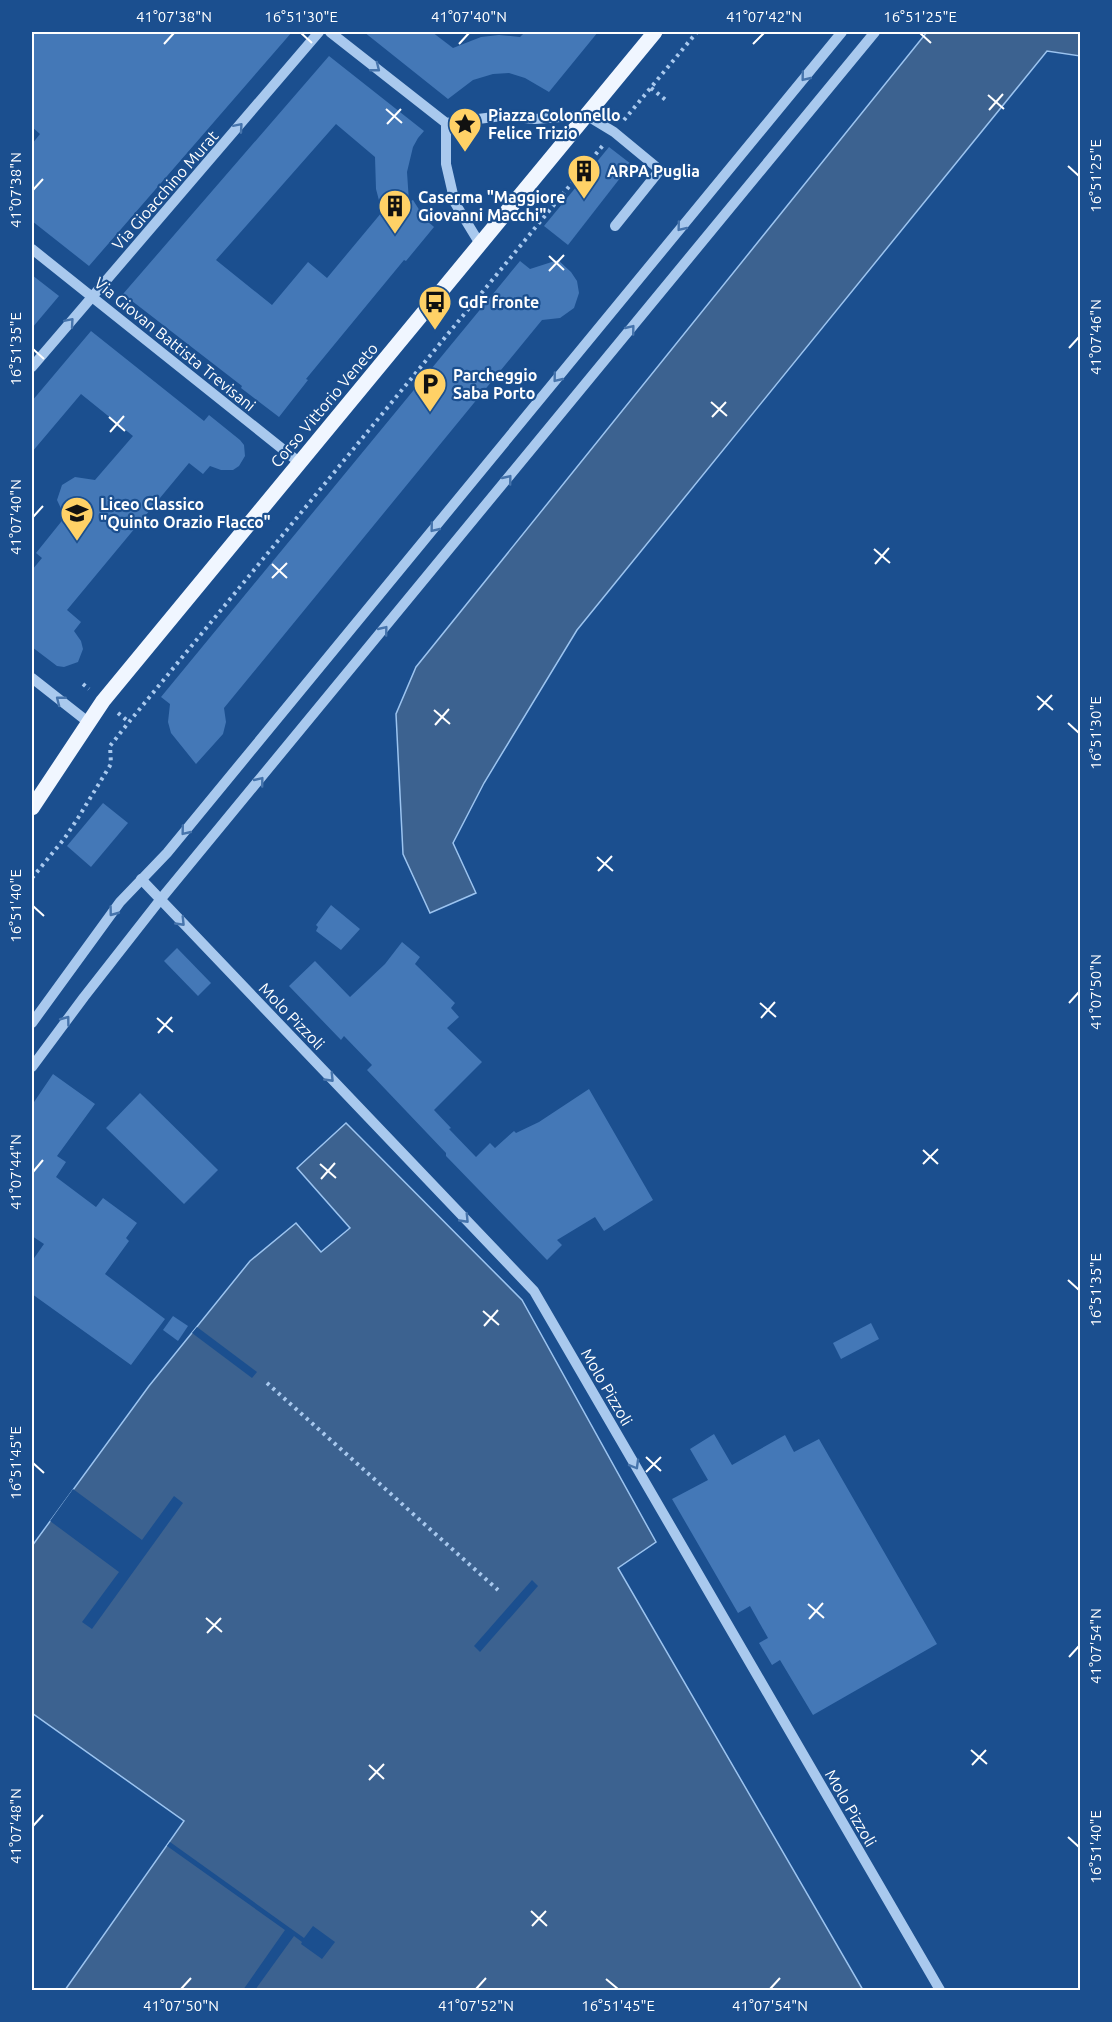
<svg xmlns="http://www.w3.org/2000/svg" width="1112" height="2022" font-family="Ubuntu,sans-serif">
<rect width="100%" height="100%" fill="#1b4f8f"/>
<g fill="#3c6290" stroke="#9cc4f0" stroke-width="1.5">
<polygon points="927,32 1080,32 1080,56 1047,51 577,630 484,783 453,843 476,893 430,913 403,854 396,714 416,667"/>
<polygon points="346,1123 522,1300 656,1542 618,1568 863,1990 65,1990 184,1821 32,1713 32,1546 149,1386 250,1261 296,1223 321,1252 350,1228 297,1168"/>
</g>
<g fill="#1b4f8f">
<polygon points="197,1327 257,1372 252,1378 192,1333"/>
<polygon points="73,1489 142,1540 174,1496 183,1503 92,1629 82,1622 119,1572 50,1521"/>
<polygon points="532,1580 538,1586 480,1652 474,1646"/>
<polygon points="170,1842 304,1938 313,1926 335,1942 322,1959 301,1944 302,1942 294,1936 255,1990 243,1990 285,1930 167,1846"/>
</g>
<g fill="#4478b7" fill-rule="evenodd">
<polygon points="32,32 292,32 89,266 32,221 32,144 40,134 32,127"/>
<polygon points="364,32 432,32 453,48 481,37 499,35 520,37 525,32 598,32 549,92 525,78 509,73 493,74 473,80 448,99"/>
<path d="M329,56L424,131L418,138L413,147L407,172L409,202L413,200L425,219L434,227L406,261L404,260L343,334L306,379L308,380L279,417L241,388L242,386L123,294ZM336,124L375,157L376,189L382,212L327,278L308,262L272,305L216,260Z"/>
<polygon points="609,147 631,164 568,245 544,226"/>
<polygon points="558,260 571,272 577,281 579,293 574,308 560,318 542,320 224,708 226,722 223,734 196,764 171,733 168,722 170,704 161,697 520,261 530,269"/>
<polygon points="32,275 59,296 32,328"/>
<polygon points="91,331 204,421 209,415 240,440 244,445 245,456 239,466 233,470 221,470 210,466 203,474 189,463 67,610 81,622 74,631 81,641 83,649 78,662 64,667 57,666 32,647 32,570 42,558 36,553 65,517 57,500 62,485 75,477 95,480 133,436 81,394 32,452 32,401"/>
<polygon points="103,803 128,823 91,867 67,846"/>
<polygon points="331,905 360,929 341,950 316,931 318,927 316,925"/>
<polygon points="402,942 420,957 415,964 455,1003 451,1008 459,1017 447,1028 482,1062 434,1110 451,1128 449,1129 476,1157 490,1143 495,1148 514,1131 516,1133 539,1122 589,1089 653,1200 604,1231 595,1217 557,1240 562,1245 547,1260 446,1156 446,1153 367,1070 372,1065 344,1036 341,1040 289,986 315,961 350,997 385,964"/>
<polygon points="177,948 211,983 198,996 164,961"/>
<polygon points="53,1074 95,1104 57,1156 66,1162 56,1177 96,1207 103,1198 137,1223 126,1238 129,1241 105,1274 165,1319 131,1365 32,1294 32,1261 44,1244 32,1236 32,1105"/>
<polygon points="140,1093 218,1170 184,1204 106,1128"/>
<polygon points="173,1316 188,1326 178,1341 163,1330"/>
<polygon points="871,1323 879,1339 841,1359 833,1343"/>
<polygon points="714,1434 732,1465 785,1435 794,1452 819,1439 937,1644 813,1715 780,1660 772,1665 759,1643 768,1638 750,1606 738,1613 672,1499 708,1480 690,1449"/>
</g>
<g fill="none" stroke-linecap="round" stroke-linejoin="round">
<g stroke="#a9c9ee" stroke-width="4" stroke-dasharray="3 4.5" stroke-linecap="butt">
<polyline points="651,88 667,101"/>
<polyline points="624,120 697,32"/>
<polyline points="83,684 89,689"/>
<polyline points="118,713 129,722"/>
<polyline points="32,878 64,839 78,818 111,764 110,746 129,722 604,144"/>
<polyline points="267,1383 498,1590"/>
</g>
<g stroke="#a9c9ee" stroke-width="10">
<polyline points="330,32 446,123"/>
<polyline points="446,123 502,116 535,119 586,115 614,132 660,170 615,226"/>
<polyline points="446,123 446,164 455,203 480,244"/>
<polyline points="32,249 300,463"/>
<polyline points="32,367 319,32"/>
<polyline points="32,678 88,722"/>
<polyline points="141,879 534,1291 940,1990"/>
<polyline points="32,1023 120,902 167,853 842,32"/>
<polyline points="32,1067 84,997 160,900 875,32"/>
</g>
<polyline stroke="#f0f6ff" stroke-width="15" points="32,808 103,701 655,32"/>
</g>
<defs><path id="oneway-chevron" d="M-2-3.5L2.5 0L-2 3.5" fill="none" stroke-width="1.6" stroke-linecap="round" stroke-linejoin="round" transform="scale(1.5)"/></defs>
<g stroke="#4674ac">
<use href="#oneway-chevron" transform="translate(376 68) rotate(38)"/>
<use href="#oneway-chevron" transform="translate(805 77) rotate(129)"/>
<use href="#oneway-chevron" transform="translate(239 127) rotate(-49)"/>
<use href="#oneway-chevron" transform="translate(681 227) rotate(129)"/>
<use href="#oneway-chevron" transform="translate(70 322) rotate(-49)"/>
<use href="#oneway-chevron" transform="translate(631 329) rotate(-51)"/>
<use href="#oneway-chevron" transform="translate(557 378) rotate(129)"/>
<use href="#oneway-chevron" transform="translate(508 479) rotate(-51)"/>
<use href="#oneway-chevron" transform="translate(434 528) rotate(129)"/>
<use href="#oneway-chevron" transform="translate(384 630) rotate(-51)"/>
<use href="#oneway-chevron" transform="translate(60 700) rotate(-142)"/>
<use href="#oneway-chevron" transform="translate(260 781) rotate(-51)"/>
<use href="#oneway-chevron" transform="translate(185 831) rotate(129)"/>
<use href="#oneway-chevron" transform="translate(113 912) rotate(127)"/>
<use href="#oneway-chevron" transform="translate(181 922) rotate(46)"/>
<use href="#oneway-chevron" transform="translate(66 1020) rotate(-53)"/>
<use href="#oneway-chevron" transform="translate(330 1078) rotate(46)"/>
<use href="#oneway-chevron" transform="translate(465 1219) rotate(46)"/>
<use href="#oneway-chevron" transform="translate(635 1465) rotate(60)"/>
</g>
<path fill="none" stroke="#fff" stroke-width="2" d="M301,33L312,43M920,33L931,43M164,44L174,33M459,44L469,33M753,44L764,33M988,95L1004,109M386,109L402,123M989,110L1003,94M387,124L401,109M1068,166L1079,176M33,190L43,179M549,256L564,270M549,271L564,255M1069,348L1079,337M33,349L44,359M711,402L727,416M109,417L125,431M712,417L726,402M110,432L124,416M33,517L43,506M874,549L890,563M272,564L287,578M875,564L889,548M272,578L287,563M1037,696L1053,710M434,710L450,724M1038,710L1052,695M1068,723L1079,733M435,725L449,709M597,857L613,871M598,871L612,856M33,906L44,916M760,1003L776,1017M1069,1003L1079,992M157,1018L173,1032M761,1018L775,1002M158,1033L172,1017M923,1150L938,1164M320,1164L336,1178M923,1164L938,1149M33,1172L43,1160M321,1179L335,1163M1068,1280L1079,1290M483,1311L499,1325M484,1326L498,1310M646,1457L661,1471M33,1463L44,1473M646,1472L661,1457M808,1604L824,1618M206,1618L222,1632M809,1619L823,1603M207,1633L221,1618M1069,1657L1079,1646M971,1750L987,1764M369,1765L384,1779M972,1765L986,1750M369,1780L384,1764M33,1826L43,1815M1068,1837L1079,1847M531,1911L547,1926M532,1926L546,1911M606,1979L618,1989M181,1989L191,1978M476,1989L486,1978M770,1989L780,1978"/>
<defs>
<g id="sight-pin" transform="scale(1.725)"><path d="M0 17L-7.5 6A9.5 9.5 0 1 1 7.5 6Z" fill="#ffd166" stroke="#1b4f8f"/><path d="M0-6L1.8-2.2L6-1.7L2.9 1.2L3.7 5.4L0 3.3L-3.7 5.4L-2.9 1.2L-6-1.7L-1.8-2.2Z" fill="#111"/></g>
<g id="building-pin" transform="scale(1.725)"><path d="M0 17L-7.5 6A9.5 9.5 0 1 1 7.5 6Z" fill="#ffd166" stroke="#1b4f8f"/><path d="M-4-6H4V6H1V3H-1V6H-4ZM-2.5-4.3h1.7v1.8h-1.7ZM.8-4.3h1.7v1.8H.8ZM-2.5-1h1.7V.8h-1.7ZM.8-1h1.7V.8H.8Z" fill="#111"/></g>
<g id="bus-pin" transform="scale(1.725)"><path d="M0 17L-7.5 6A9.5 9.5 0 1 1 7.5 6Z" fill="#ffd166" stroke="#1b4f8f"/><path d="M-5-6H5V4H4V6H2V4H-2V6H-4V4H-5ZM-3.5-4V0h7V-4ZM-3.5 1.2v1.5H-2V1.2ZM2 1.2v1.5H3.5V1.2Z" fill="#111"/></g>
<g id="parking-pin" transform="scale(1.725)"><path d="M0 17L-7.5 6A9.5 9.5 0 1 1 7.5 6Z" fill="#ffd166" stroke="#1b4f8f"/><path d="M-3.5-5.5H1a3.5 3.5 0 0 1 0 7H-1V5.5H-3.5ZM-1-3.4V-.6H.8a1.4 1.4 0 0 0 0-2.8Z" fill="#111"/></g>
<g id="school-pin" transform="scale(1.725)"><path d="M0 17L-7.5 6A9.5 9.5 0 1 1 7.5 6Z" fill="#ffd166" stroke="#1b4f8f"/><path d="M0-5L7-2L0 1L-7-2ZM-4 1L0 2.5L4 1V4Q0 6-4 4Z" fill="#111"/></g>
</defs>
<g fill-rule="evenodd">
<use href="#sight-pin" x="465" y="124"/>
<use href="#building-pin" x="584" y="171"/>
<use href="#building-pin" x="395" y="206"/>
<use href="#bus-pin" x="435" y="302"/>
<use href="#parking-pin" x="430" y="384"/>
<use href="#school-pin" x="77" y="513"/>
</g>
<g text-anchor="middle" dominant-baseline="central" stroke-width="4.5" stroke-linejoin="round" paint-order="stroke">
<g font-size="16" font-weight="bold" fill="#fff" stroke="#1b4f8f" text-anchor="start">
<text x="488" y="115">Piazza Colonnello<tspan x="488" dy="18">Felice Trizio</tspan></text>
<text x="607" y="171">ARPA Puglia</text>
<text x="418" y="197">Caserma "Maggiore<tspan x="418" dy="18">Giovanni Macchi"</tspan></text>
<text x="458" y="302">GdF fronte</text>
<text x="453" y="375">Parcheggio<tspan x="453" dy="18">Saba Porto</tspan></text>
<text x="100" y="504">Liceo Classico<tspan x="100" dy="18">"Quinto Orazio Flacco"</tspan></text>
</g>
<g font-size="16" fill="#fff" stroke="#1b4f8f">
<text transform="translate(165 190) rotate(-49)">Via Gioacchino Murat</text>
<text transform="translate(175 344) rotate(39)">Via Giovan Battista Trevisani</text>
<text transform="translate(324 405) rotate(-50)">Corso Vittorio Veneto</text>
<text transform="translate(292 1016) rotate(46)">Molo Pizzoli</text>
<text transform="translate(607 1387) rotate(60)">Molo Pizzoli</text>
<text transform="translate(851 1808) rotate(60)">Molo Pizzoli</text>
</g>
</g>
<rect width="1112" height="2022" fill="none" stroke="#1b4f8f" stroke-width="66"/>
<rect x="33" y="33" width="1046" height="1956" fill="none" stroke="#fff" stroke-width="2"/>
<g font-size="15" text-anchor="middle" fill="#fff">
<text x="174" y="22">41°07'38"N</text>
<text x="301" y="22">16°51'30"E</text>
<text x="469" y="22">41°07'40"N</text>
<text x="764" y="22">41°07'42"N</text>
<text x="920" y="22">16°51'25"E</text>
<text transform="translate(1096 176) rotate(-90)" y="5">16°51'25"E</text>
<text transform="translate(16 190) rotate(-90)" y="5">41°07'38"N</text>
<text transform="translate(1096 337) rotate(-90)" y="5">41°07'46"N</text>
<text transform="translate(16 349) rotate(-90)" y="5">16°51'35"E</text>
<text transform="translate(16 517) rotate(-90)" y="5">41°07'40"N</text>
<text transform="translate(1096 733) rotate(-90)" y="5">16°51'30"E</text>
<text transform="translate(16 906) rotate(-90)" y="5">16°51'40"E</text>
<text transform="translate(1096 992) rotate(-90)" y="5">41°07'50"N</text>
<text transform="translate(16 1172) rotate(-90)" y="5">41°07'44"N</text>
<text transform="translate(1096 1290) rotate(-90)" y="5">16°51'35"E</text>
<text transform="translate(16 1463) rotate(-90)" y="5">16°51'45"E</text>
<text transform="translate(1096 1646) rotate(-90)" y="5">41°07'54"N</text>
<text transform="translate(16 1826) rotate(-90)" y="5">41°07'48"N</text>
<text transform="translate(1096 1847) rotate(-90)" y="5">16°51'40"E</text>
<text x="181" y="2011">41°07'50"N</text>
<text x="476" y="2011">41°07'52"N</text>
<text x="618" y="2011">16°51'45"E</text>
<text x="770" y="2011">41°07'54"N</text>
</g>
</svg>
